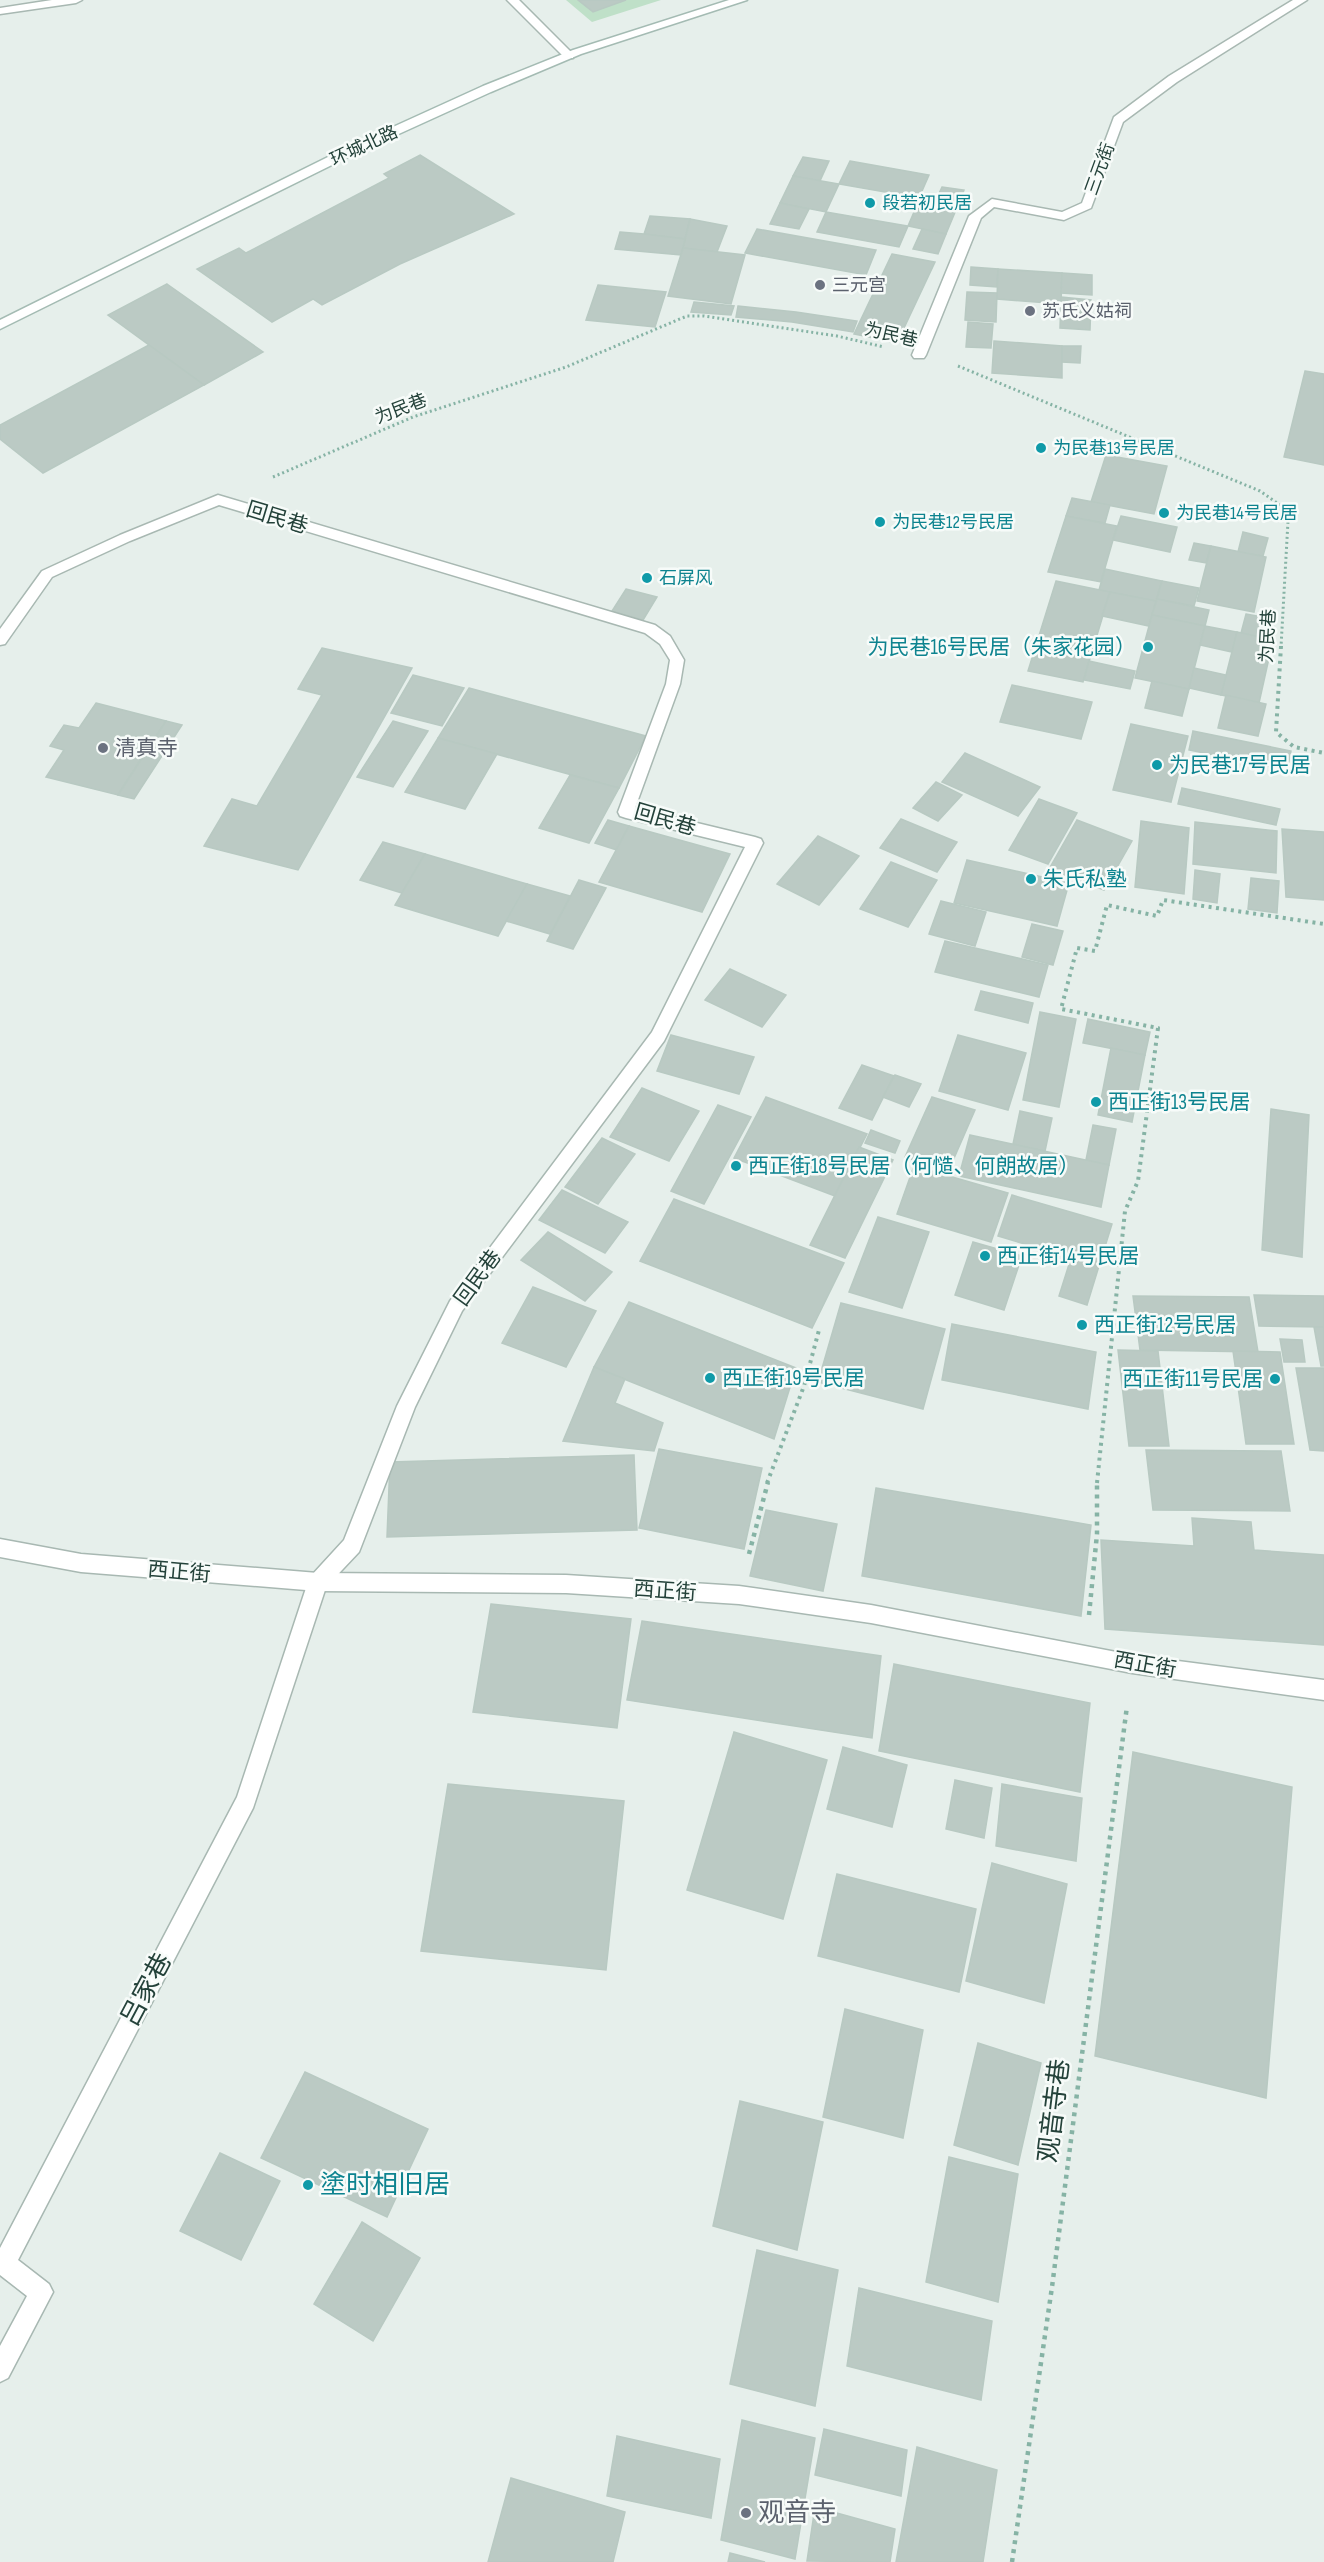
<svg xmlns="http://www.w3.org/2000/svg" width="1324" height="2562" font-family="'Sofia Sans Condensed','Noto Sans SC',sans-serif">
<rect width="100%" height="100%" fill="#e6efeb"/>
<polygon fill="#bfe0c8" points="566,0 661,0 592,22"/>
<g fill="#bbcac4" stroke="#b8c9c2" stroke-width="1.5">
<polygon points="578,0 626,0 593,12"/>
<polygon points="420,155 514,214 400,264 322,305 313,299 272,322 197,269 239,248 246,253 389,178 384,174"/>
<polygon points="803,157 829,161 820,181 793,176"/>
<polygon points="850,161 929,175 919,198 839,184"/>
<polygon points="793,176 839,184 826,212 780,203"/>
<polygon points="942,187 964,190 958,205 936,200"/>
<polygon points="920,198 958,205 946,234 908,226"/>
<polygon points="780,203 809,209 799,229 770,224"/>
<polygon points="826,212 908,226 899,247 817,232"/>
<polygon points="650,216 690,219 685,239 644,234"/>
<polygon points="690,219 727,226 717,252 683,248"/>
<polygon points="757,229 876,250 866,275 745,253"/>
<polygon points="922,229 946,234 938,254 913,249"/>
<polygon points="620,232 644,234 685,239 681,255 615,249"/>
<polygon points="683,248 745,255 731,304 668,296"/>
<polygon points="892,254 935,262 897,343 854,334"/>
<polygon points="971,267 998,269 997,287 970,285"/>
<polygon points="998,269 1062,273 1061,304 997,299"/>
<polygon points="1062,273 1092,275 1092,295 1061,293"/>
<polygon points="167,284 263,352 204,385 108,315"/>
<polygon points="598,285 666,292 655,327 586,320"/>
<polygon points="967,292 997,293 996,322 965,320"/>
<polygon points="1061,297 1091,300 1090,330 1060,328"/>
<polygon points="694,302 734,306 731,315 691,312"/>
<polygon points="738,306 796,312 857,321 853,332 792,322 736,317"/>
<polygon points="968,322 993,324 991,348 966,347"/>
<polygon points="994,341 1062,346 1062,378 992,373"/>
<polygon points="149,345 204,385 43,473 0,439 0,425"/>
<polygon points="1062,346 1081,346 1080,363 1062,362"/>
<polygon points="1305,371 1324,374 1324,465 1284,457"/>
<polygon points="1106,455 1167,466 1154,514 1091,502"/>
<polygon points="1072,498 1110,505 1105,523 1066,516"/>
<polygon points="1066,516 1117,526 1101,582 1048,572"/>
<polygon points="1121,516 1177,527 1170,552 1113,540"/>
<polygon points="1243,532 1268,538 1263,556 1238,552"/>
<polygon points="1194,543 1211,546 1206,563 1189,560"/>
<polygon points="1211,546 1266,557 1254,612 1197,601"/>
<polygon points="1105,569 1162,581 1156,601 1099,590"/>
<polygon points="1056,581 1110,592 1083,682 1028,671"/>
<polygon points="1162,581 1199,588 1194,606 1157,599"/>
<polygon points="626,589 657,597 643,620 612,611"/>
<polygon points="1110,592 1156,601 1149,626 1102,616"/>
<polygon points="1157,599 1209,610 1205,626 1152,615"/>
<polygon points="1246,614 1273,619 1269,639 1241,633"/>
<polygon points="1152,615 1205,626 1189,689 1135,678"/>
<polygon points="1205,626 1237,632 1232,652 1200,645"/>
<polygon points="1237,632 1273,640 1259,703 1221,695"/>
<polygon points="322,648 412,668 298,870 204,846 232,799 257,806 322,695 298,689"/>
<polygon points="1089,661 1135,671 1130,689 1084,680"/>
<polygon points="1194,668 1226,675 1221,695 1189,688"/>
<polygon points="413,675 464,688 442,726 391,713"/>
<polygon points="1152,681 1189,689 1182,716 1145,708"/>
<polygon points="1012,685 1092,702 1081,739 1000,722"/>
<polygon points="469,688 646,736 619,788 438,738"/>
<polygon points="1226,695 1266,704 1258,736 1218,728"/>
<polygon points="96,703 166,721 118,795 46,777 64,750 50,746 64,725 79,728"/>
<polygon points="166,721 182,725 134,799 118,795"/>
<polygon points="393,721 428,731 393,787 357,777"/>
<polygon points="1131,724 1188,736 1171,802 1113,790"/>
<polygon points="1193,731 1291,751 1287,770 1189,750"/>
<polygon points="438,738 497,754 465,809 405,792"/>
<polygon points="965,753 1040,787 1018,816 942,782"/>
<polygon points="570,775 619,788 589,843 539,828"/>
<polygon points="936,782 962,795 938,821 913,808"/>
<polygon points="1182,788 1280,809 1276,825 1178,804"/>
<polygon points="1039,799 1077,813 1048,864 1009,850"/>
<polygon points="901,819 957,842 937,872 880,848"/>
<polygon points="608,820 629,826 617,850 595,843"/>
<polygon points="1077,820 1132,841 1104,890 1049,869"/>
<polygon points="1141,821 1189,828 1184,894 1135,887"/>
<polygon points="1195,822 1277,831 1276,873 1193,864"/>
<polygon points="629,826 730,854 702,912 599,882"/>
<polygon points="1282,829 1324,832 1324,900 1286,897"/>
<polygon points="818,836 859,856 819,905 777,884"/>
<polygon points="383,842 425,854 402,893 360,880"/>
<polygon points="425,854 527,884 498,936 395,905"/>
<polygon points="967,860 1069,883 1057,926 954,903"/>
<polygon points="891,862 937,880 908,927 860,909"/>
<polygon points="1195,870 1220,874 1217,903 1193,899"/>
<polygon points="1251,878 1279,881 1277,913 1248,909"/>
<polygon points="579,880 606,888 573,949 547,941"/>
<polygon points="527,884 570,896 550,934 506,921"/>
<polygon points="941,901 986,912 975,946 929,934"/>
<polygon points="1032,924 1063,931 1053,965 1022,957"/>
<polygon points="945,941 1048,965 1039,997 935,972"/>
<polygon points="730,969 786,995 762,1027 705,1000"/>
<polygon points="981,991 1033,1003 1028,1023 975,1010"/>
<polygon points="1040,1012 1076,1019 1059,1107 1023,1100"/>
<polygon points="1088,1019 1150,1032 1145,1055 1083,1043"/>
<polygon points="671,1035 754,1057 739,1094 657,1071"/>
<polygon points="958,1035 1026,1053 1008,1110 939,1091"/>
<polygon points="1111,1048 1145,1055 1132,1122 1098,1115"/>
<polygon points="862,1065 894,1076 872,1120 839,1108"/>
<polygon points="895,1075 921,1084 909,1107 883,1097"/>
<polygon points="642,1088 699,1111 669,1161 610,1137"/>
<polygon points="766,1097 867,1134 835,1196 734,1158"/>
<polygon points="932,1097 975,1110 948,1172 905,1157"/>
<polygon points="718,1105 751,1117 704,1204 671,1191"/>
<polygon points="1271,1109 1309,1115 1302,1257 1262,1250"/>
<polygon points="1020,1111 1052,1118 1045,1151 1013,1144"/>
<polygon points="1093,1125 1116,1129 1109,1165 1086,1160"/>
<polygon points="871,1130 900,1141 895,1153 865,1143"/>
<polygon points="970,1135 1109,1165 1101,1207 959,1176"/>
<polygon points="602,1138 635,1154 598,1204 565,1187"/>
<polygon points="859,1147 893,1160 845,1258 810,1245"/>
<polygon points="914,1166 1008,1193 991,1242 897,1214"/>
<polygon points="562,1190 628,1222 605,1253 539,1220"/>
<polygon points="1012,1195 1112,1224 1099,1266 998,1236"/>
<polygon points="674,1199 844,1263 812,1328 640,1261"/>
<polygon points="878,1217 929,1232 902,1308 849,1292"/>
<polygon points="548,1232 612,1272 585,1301 521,1260"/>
<polygon points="973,1242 1022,1256 1004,1310 955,1295"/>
<polygon points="1071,1258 1099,1266 1087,1305 1059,1296"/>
<polygon points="533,1287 596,1311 566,1367 502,1343"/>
<polygon points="1254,1295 1324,1296 1324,1327 1259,1326"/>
<polygon points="1133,1296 1249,1297 1258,1352 1140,1350"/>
<polygon points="629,1302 796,1368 774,1439 594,1367"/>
<polygon points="841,1303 945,1329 923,1409 818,1382"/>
<polygon points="952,1324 1096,1352 1088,1409 942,1380"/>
<polygon points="1314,1327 1324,1327 1324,1366 1321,1366"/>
<polygon points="1280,1339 1302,1340 1305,1362 1284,1362"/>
<polygon points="1118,1350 1158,1351 1169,1446 1129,1446"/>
<polygon points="1233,1351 1280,1352 1294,1444 1246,1444"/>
<polygon points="594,1367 625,1379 615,1403 663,1423 654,1451 563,1441"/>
<polygon points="1296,1368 1324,1368 1324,1451 1310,1450"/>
<polygon points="659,1449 762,1468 744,1549 639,1528"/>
<polygon points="1146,1450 1281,1451 1290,1511 1153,1510"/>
<polygon points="634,1455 637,1530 387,1537 390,1462"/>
<polygon points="876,1488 1091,1525 1081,1616 862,1576"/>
<polygon points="766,1510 837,1524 823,1591 750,1576"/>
<polygon points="1192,1518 1251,1522 1254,1550 1324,1555 1324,1645 1105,1629 1101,1540 1194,1546"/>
<polygon points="491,1604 631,1619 617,1728 473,1712"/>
<polygon points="642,1621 881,1656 872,1738 627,1700"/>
<polygon points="894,1664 1090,1703 1080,1792 879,1751"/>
<polygon points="734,1732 827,1760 783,1919 687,1890"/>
<polygon points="843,1747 907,1765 892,1827 827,1809"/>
<polygon points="1133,1752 1292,1787 1266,2098 1095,2056"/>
<polygon points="955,1780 992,1788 984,1838 946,1829"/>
<polygon points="448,1784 624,1801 606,1970 421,1951"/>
<polygon points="1002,1784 1082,1798 1076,1861 996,1846"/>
<polygon points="992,1863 1067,1884 1044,2003 966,1981"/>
<polygon points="837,1874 976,1909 959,1992 818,1956"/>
<polygon points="845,2009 923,2030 903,2138 823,2117"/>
<polygon points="978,2043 1041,2063 1018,2165 954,2145"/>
<polygon points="305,2072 428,2129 387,2217 261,2158"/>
<polygon points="740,2101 823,2122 797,2250 713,2226"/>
<polygon points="220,2153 280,2181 241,2260 180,2231"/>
<polygon points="949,2157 1018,2174 998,2302 926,2282"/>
<polygon points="362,2222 420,2258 373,2341 314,2304"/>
<polygon points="757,2250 838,2270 815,2406 730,2384"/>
<polygon points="859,2288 992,2321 981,2400 847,2366"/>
<polygon points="742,2420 815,2438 795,2559 721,2540"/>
<polygon points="824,2429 907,2450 901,2496 815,2475"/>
<polygon points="617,2436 720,2459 711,2518 607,2496"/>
<polygon points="917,2447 997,2470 983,2562 896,2562"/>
<polygon points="511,2478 625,2512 613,2562 488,2562"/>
<polygon points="815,2507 895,2529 890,2562 807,2561"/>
<polygon points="730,2553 765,2562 728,2562"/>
</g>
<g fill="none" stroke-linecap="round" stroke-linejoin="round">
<g stroke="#a8b8b2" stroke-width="3">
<g id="lane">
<polygon points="1293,0 1307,0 1177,82 1123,122 1091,208 1064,220 994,207 981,218 926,355 924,358 914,358 912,355 969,216 992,199 1062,212 1082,203 1114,117 1169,76"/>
<polygon points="218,495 655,625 670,636 684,660 680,684 635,808 755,837 761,839 763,843 664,1041 462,1311 415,1407 359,1552 326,1587 253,1808 18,2260 49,2284 53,2292 8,2378 0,2382 0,2346 27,2296 0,2275 0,2248 237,1797 308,1582 311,1576 344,1540 397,1406 450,1301 652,1032 745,847 626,818 620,816 618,812 666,684 670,660 660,644 645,633 219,505 130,541 52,577 5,644 0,645 0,629 42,571 120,535"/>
</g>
</g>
<g stroke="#a8b8b2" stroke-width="3">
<g id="street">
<polygon points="52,0 82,0 76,3 0,14 0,8"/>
<polygon points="507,0 519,0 573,54 573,58 565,58"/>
<polygon points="0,1539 81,1554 318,1573 566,1575 739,1586 871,1605 1132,1655 1324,1680 1324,1700 1132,1673 871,1623 739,1604 566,1593 318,1591 81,1572 0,1557"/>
</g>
</g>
<g stroke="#a4bbb3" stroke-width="3">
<polygon id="secondary" points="729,0 747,0 581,54 491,92 346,158 0,329 0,320 338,152 483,86 573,50"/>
</g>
<g stroke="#86b3a5" stroke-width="3" stroke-dasharray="2 3" stroke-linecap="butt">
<polyline points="958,366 1260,491 1280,505 1288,521 1281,647"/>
<polyline points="273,477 413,417 566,367 687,316 704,316 837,336 884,347"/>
</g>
<g stroke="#86b3a5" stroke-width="4" stroke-dasharray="3 4.5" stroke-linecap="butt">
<polyline points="1281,646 1276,732 1294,747 1324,753"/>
<polyline points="767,1483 804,1386 819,1330"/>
<polyline points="1097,1483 1125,1211 1138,1181 1158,1028 1061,1009 1077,948 1095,951 1107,905 1157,916 1163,900 1324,924"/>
</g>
<g stroke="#86b3a5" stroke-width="4.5" stroke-dasharray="4 5" stroke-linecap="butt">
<polyline points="749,1554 768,1482"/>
<polyline points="1089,1615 1097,1534 1097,1482"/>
<polyline points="1012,2562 1052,2287 1127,1706"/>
</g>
<use href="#lane" fill="#fff" fill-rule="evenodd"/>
<use href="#street" fill="#fff" fill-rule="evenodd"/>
<use href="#secondary" fill="#fff" fill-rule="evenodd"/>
</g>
<g fill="#0f9aa8" stroke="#f7fbf9" stroke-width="2">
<circle cx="870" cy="203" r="6"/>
<circle cx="1041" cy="448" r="6"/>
<circle cx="1164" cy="513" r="6"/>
<circle cx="880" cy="522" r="6"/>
<circle cx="647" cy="578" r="6"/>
<circle cx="1148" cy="647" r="6"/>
<circle cx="1157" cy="765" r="6"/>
<circle cx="1031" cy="879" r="6"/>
<circle cx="1096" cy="1102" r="6"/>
<circle cx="736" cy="1166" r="6"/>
<circle cx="985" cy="1256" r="6"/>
<circle cx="1082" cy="1325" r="6"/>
<circle cx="710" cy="1378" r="6"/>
<circle cx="1275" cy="1379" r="6"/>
<circle cx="308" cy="2185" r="6"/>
</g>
<g fill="#6b7280" stroke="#f7fbf9" stroke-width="2">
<circle cx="820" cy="285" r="6"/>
<circle cx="1030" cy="311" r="6"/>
<circle cx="103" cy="748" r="6"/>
<circle cx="746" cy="2513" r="6"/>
</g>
<g text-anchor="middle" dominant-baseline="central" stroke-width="5" stroke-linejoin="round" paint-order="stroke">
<g font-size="18" fill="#24423a" stroke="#f7fbf9">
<text transform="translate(364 146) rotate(-25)">环城北路</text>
<text transform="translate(1100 169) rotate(-70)">三元街</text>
<text transform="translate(891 335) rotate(13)">为民巷</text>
<text transform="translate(401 409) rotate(-21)">为民巷</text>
<text transform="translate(1268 636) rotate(-87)">为民巷</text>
</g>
<g font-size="18" fill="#0d838f" stroke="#f7fbf9" text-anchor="start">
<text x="882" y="203">段若初民居</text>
<text x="1053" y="448">为民巷13号民居</text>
<text x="1176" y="513">为民巷14号民居</text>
<text x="892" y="522">为民巷12号民居</text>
<text x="659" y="578">石屏风</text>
</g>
<g font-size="18" fill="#5b616d" stroke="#f7fbf9" text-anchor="start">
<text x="832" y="285">三元宫</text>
<text x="1042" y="311">苏氏义姑祠</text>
</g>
<g font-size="21" fill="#24423a" stroke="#f7fbf9">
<text transform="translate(277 518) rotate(17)">回民巷</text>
<text transform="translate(665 820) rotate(16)">回民巷</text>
<text transform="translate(478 1278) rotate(-54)">回民巷</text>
<text transform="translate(179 1572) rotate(5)">西正街</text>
<text transform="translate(665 1591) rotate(4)">西正街</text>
<text transform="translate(1145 1665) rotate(10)">西正街</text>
</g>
<g font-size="21" fill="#0d838f" stroke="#f7fbf9" text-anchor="start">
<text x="1136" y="647" text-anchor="end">为民巷16号民居（朱家花园）</text>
<text x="1169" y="765">为民巷17号民居</text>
<text x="1043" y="879">朱氏私塾</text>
<text x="1108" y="1102">西正街13号民居</text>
<text x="748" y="1166">西正街18号民居（何慥、何朗故居）</text>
<text x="997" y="1256">西正街14号民居</text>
<text x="1094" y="1325">西正街12号民居</text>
<text x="722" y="1378">西正街19号民居</text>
<text x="1263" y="1379" text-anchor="end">西正街11号民居</text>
</g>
<g font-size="21" fill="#5b616d" stroke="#f7fbf9" text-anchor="start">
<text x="115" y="748">清真寺</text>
</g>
<g font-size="26" fill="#24423a" stroke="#f7fbf9">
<text transform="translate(147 1990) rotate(-62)">吕家巷</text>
<text transform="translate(1055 2111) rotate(-83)">观音寺巷</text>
</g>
<g font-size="26" fill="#0d838f" stroke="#f7fbf9" text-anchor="start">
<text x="320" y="2185">塗时相旧居</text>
</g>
<g font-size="26" fill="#5b616d" stroke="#f7fbf9" text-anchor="start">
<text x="758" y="2513">观音寺</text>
</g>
</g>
</svg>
